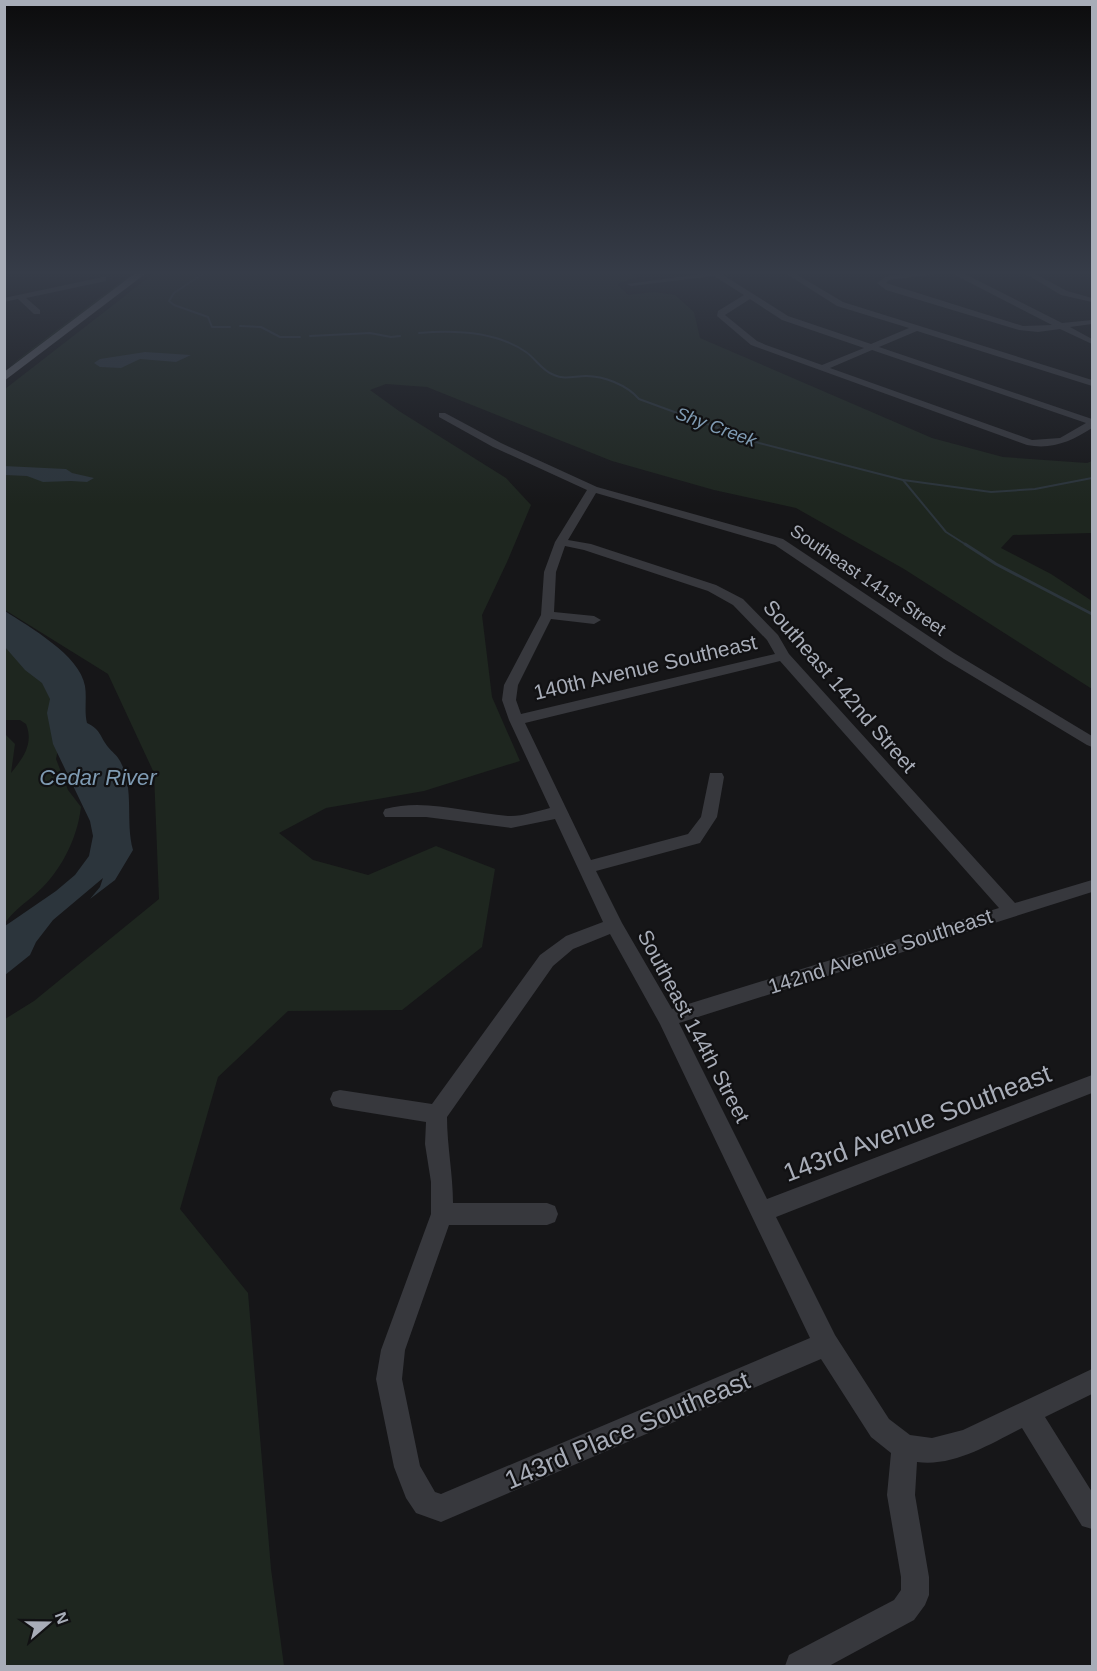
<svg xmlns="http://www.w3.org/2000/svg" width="1097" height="1671" font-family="Helvetica,sans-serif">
<rect width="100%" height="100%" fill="#161618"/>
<g fill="#1e261f">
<polygon points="135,271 138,271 7,369 20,358"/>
<polygon points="157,271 629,271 637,277 617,284 628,295 654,292 675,295 694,312 700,338 932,438 1003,457 1087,463 1092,461 1092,533 1013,535 1001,548 1051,574 1092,601 1092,689 904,569 796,508 714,490 612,461 427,387 386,384 370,390 399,411 506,478 531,505 507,562 482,615 492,697 520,761 424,791 326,808 279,833 313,860 368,875 436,846 495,869 482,947 402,1010 288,1011 218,1077 180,1209 248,1293 271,1569 284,1666 5,1666 5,1019 34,1001 159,899 154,773 108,674 5,610 5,389"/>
<path d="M5,640L47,670L59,744L56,759L68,790L81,807C77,841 59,875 32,897C21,906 13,912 5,923L4,733L15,744L11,773C23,758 34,744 26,724L20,720H5Z"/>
</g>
<g fill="#2c353c">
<polygon points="145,352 191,355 176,362 140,359 121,368 100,367 94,363 100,359"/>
<polygon points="4,466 66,469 72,473 94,478 87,482 71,481 43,482 27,476 5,475"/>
<path d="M5,611C29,627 80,655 85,686C87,698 84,711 87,723C101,730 99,735 108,747C112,752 117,755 120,761C135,788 125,821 133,850L115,880L90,899L100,887L103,878L53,920L36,942L30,955L5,975V926L56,891L75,875L89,856L93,836L90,821L53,744L47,713L50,699L42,683L25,670L5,647Z"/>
</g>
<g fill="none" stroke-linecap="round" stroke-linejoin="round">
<g stroke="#2c353c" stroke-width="2">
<polyline points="207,271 174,293 169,301 174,305 208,317 212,327 230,327"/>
<polyline points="4,272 14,271"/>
<polyline points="240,326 261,327 280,337 300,337"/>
<path d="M419,333C453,330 496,331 526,352C536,359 542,371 554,375C564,380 575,376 586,376C604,376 627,385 639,399L759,443L903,480L946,532L968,546"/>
<polyline points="310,336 370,333 391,337 400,336"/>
<polyline points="903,480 991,492 1035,489 1092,478"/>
</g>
<polyline stroke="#2c353c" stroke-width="3" points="965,544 996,564 1092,614"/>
<g fill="#37383d" fill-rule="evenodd">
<path d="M723,271H743L723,275L788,316L871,344L909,328L837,306L782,271H791L843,302L1092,380V386L1089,385L917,331L879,347L1092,419V428C1072,441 1052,450 1027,445L751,345L717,316L718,311L744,295L714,276L631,286L627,284ZM750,299L782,320L864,348L822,365L766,345L757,341L725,315ZM872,350L1086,423L1060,438L1032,440L830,368Z"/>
<path d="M931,271H959L1062,323L1092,320V324L1070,327L1092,339V344L1060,329L1038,332L1019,330L886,290L877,283L887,276ZM951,272V273L1052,325L1023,326L886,283L889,280Z"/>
<polygon points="1021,271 1030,271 1067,291 1092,298 1092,302 1061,295"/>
<polygon points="1085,271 1092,271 1092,274 1086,273"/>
<polygon points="103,277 106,277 106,281 26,298 40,310 40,314 34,314 18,299 4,302 4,298"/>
<path d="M439,413H445L501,443L597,487L783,539L954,653L1092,736V747L1087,745L944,659L775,545L596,493L568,540L591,544L716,585L743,599L778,635L789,654L1015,903L1092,880V892L679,1023L767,1199L1092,1075V1093L776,1217L835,1335L889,1419L910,1435L932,1438L963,1430L1092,1369V1394L1045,1417L1092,1492V1529L1082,1526L1022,1428C990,1444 954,1467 917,1462L915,1495L929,1577V1595L925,1605L914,1620L829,1666H785L789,1655L894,1600L901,1590V1577L887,1495L891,1453L871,1437L821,1359L441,1522L416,1513L406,1498L394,1467L376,1379L381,1350L431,1214V1182L425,1144L426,1122L340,1108L333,1106L330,1099L333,1092L340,1090L432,1104L540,955L566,936L603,922L555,819L511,828L426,817H385L383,813L385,809C425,798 468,813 508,816C521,817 537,811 550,808L509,720L502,700L504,685L541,615L544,572L555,542L587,490L493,447L439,417ZM565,546L584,550L708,591L733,605L767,640L775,654L521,714L516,700L518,685L551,619L594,624L601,620L594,616L554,612L556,572ZM780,661L999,908L672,1009L622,923L596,871L700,843L717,817L724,777L722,773H710L701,817L688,834L591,860L525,723ZM610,934L660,1024L810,1338L441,1494L435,1492L420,1466L402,1379L405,1350L449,1225H547L555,1222L558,1214L555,1206L547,1203H453C453,1174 447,1146 447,1117L553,966L573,949Z"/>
</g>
<polygon fill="#53555c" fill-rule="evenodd" points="138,271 149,271 4,381 4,372"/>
</g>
<linearGradient id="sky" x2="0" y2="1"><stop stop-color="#0c0c0d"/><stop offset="0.54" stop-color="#363c48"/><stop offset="1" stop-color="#363c48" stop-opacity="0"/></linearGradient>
<rect width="1097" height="505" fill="url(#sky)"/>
<g text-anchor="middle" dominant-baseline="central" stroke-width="4.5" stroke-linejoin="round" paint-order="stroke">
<g font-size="18" font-style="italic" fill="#7f9bb3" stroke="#111113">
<text transform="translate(716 427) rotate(20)">Shy Creek</text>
</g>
<g font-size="18" fill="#a8adb8" stroke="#111113">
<text transform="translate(868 580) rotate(34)">Southeast 141st Street</text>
</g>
<g font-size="21" fill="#a8adb8" stroke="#111113">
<text transform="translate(645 667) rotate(-13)">140th Avenue Southeast</text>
<text transform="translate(840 686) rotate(49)">Southeast 142nd Street</text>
<text transform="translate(880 951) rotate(-18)">142nd Avenue Southeast</text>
<text transform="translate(694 1026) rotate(62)">Southeast 144th Street</text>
</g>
<g font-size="22" font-style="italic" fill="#7f9bb3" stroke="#111113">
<text x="98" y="777">Cedar River</text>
</g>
<g font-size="26" fill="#a8adb8" stroke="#111113">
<text transform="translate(917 1123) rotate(-21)">143rd Avenue Southeast</text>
<text transform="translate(627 1430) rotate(-23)">143rd Place Southeast</text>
</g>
</g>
<rect width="1097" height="1671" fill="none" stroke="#a8adb8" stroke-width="12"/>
<g transform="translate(48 1623) rotate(70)" stroke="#111113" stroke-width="4.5" paint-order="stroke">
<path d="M0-4.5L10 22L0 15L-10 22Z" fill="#a8adb8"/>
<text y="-9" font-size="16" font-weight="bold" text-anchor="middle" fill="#a8adb8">N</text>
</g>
</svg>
